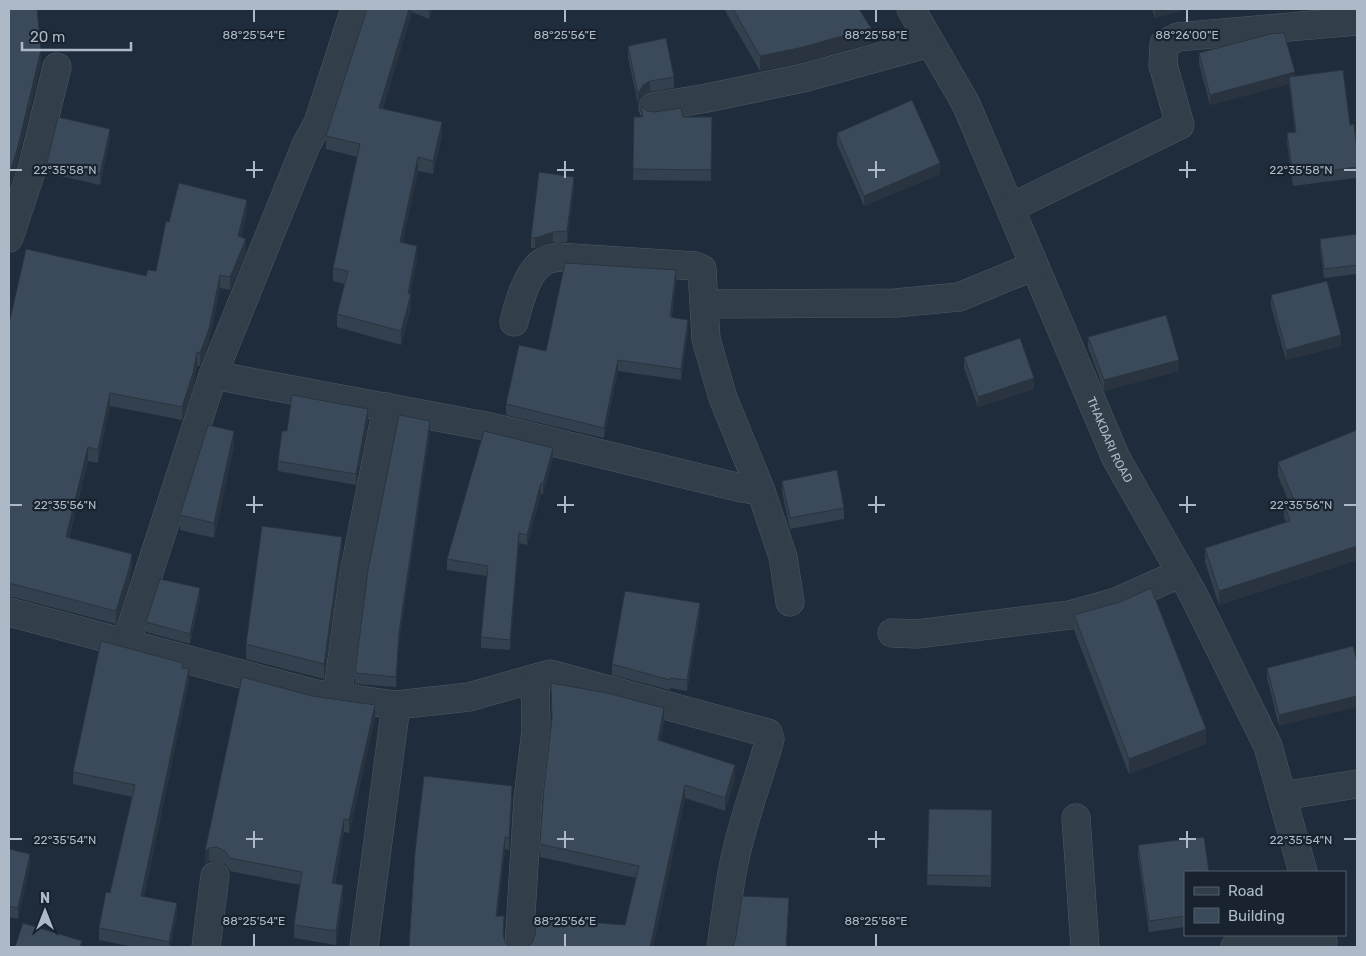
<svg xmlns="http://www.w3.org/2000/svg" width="1366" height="956" font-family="Rubik,sans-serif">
<rect width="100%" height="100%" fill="#1f2c3b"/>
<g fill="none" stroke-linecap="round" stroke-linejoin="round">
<g stroke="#4e5965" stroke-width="29">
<g id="street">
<path id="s1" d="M911,9L966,104L1116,458L1193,594L1268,746L1303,872"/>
<polyline points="653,107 707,98 803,78 930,43"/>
<polyline points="1010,208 1180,125 1163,65 1164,44 1178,37 1357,21"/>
<polyline points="9,238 32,169 57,67"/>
<polyline points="705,304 895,303 959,297 1034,266"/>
<path d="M514,322C518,306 527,271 543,262C547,259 553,258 558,257L695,266L702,269L706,339L723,398L761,491L783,557L790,602"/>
<polyline points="213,375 491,427 741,488 761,491"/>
<path d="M9,612L316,694L396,705L469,697L550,674L768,733L770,739C758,782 741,824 733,868C728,894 725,921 721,947"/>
<polyline points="892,633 917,634 1070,615 1116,602 1181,573"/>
<polyline points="126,643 213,375 306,145 318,123 355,9"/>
<polyline points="337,697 353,578 387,407"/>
<polyline points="1282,796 1357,784"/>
<polyline points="1076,818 1085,947"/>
<polyline points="206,947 215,876"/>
<polyline points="364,947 396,705"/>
<polyline points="519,947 528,799 536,730 535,679"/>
<polyline points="1235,947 1323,942"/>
</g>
</g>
<use href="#street" stroke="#333e4b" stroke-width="28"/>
</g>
<g fill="#33404e">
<polygon points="367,9 433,9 429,19 412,12 383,108 442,136 433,174 418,171 402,243 417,260 410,294 411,308 401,345 337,327 337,314 345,284 333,281 333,268 358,157 326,149 326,136"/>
<polygon points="724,9 859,9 871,43 799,63 760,71"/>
<polygon points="1152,9 1187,9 1155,18"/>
<polygon points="628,46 674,77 674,88 650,92 643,95 638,104 628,57"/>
<polygon points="1199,53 1295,76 1350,125 1357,152 1357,178 1293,186 1287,143 1287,133 1295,132 1289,84 1210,105 1199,64"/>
<polygon points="641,106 647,111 683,117 712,117 711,181 633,180 634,117 641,117"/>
<polygon points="837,133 940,174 864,206 837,144"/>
<polygon points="110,139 100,185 47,173 47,163"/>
<polygon points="574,187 567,242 553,242 535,248 531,248 531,237"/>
<polygon points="247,213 241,237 246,252 230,290 220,288 209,342 200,366 197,366 193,387 182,420 110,406 98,463 88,461 69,538 132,568 129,583 116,624 13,597 9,597 9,324 146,276 156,271 169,222"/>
<polygon points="1357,234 1357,274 1324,278 1320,248 1320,239"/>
<polygon points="676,280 672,317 688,330 681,380 618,371 604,438 506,415 506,404 546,351"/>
<polygon points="1271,295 1341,346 1286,360 1271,306"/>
<polygon points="1088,337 1179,371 1104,391 1088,347"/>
<polygon points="964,357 1034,389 978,407 964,368"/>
<polygon points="368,420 356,485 278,471 278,461"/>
<polygon points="430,432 399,643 396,687 355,684 355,673"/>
<polygon points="234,446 214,538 180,530 180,515"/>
<polygon points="553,458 543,494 541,494 527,545 519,543 510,650 481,648 481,637 487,576 447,570 447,559"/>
<polygon points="1278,462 1357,560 1219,605 1205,562 1205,548 1286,522 1284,517 1284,503 1289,502 1278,476"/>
<polygon points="782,481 844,508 844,519 790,529 782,492"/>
<polygon points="342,552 324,679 246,659 246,644"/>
<polygon points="200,599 190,644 146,632 146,622"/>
<polygon points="700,614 687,691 670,688 670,690 612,675 612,664"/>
<polygon points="1074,615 1206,744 1129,774 1074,630"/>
<polygon points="1357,662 1279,726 1267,678 1267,668"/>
<polygon points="183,668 189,681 144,896 177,915 170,947 134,947 99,940 99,928 110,893 132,797 73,784 73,772"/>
<polygon points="375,718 349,833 344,832 335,884 343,898 336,945 294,938 294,925 300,885 230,871 225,864 217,861 209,861 205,864 205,851"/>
<polygon points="551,721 664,721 660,741 735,778 725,811 685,798 653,947 527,947 625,925 636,878 540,857 540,844"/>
<polygon points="512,799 509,850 505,849 497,916 504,929 504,936 409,947"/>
<polygon points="929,809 992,810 991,887 927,885"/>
<polygon points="1138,845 1185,872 1185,927 1149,932 1138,856"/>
<polygon points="9,849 30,865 18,919 9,917"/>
</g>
<g fill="#293440">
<polygon points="409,9 412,9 412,12 379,121 379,108"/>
<polygon points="429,9 433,9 429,19"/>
<polygon points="1155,9 1187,9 1155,18"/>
<polygon points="871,28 871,43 799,63 760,71 760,56"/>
<polygon points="41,50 41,65 17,165 9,189 9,175"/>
<polygon points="1295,72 1295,82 1289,77 1289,84 1210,105 1210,95"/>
<polygon points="650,81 650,92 643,95 638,104 638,94 643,85"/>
<polygon points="442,122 442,136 433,174 433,161"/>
<polygon points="110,129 110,139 100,185 100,174"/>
<polygon points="418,157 418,171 400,256 400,242"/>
<polygon points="940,163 940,174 864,206 864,196"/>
<polygon points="574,177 574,187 567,242 567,231"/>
<polygon points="247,200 247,213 238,249 238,236"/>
<polygon points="553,232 553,242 535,248 535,238"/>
<polygon points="246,239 246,252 230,290 230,277"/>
<polygon points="417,246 417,260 408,307 408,294"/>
<polygon points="676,270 676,280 670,328 670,317"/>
<polygon points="220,275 220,288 209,342 200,366 200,353"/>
<polygon points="411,294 411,308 401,345 401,331"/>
<polygon points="688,320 688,330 681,380 681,369"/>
<polygon points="1341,335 1341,346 1286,360 1286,350"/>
<polygon points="197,352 197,366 193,387 182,420 182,407"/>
<polygon points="618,360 618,371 604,438 604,428"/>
<polygon points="1179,360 1179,371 1104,391 1104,380"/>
<polygon points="1034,378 1034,389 978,407 978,397"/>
<polygon points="110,393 110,406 98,463 98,450"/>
<polygon points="368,409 368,420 356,485 356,474"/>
<polygon points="430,421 430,432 399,643 396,687 396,677 399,633"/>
<polygon points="234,431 234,446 214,538 214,523"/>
<polygon points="88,447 88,461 66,550 66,537"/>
<polygon points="553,448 553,458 543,494 543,484"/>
<polygon points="541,483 541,494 527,545 527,535"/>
<polygon points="519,533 519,543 510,650 510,640"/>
<polygon points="342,537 342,552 324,679 324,664"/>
<polygon points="1357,546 1357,560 1219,605 1219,591"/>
<polygon points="132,554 132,568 129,583 116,624 116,611"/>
<polygon points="200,588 200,599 190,644 190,634"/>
<polygon points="700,603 700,614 687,691 687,680"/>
<polygon points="189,669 189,681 141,908 141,896"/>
<polygon points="1357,696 1357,707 1279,726 1279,715"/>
<polygon points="375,705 375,718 349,833 349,820"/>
<polygon points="664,708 664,721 658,753 658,740"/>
<polygon points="1206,729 1206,744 1129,774 1129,759"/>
<polygon points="735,765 735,778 725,811 725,798"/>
<polygon points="685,785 685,798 653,947 650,947"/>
<polygon points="512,786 512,799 509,850 509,838"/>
<polygon points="344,819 344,832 332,897 332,883"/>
<polygon points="505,837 505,849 496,928 496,916"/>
<polygon points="209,848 209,861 205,864 205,851"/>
<polygon points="30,854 30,865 18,919 18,908"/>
<polygon points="343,885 343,898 336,945 336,931"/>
<polygon points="789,898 787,947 786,947"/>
<polygon points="177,903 177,915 170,947 169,947 169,942"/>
</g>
<g fill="#3b4a5b" stroke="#293440">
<polygon points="9,9 37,9 41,50 17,150 9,175"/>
<polygon points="367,9 409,9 379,108 442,122 433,161 418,157 400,242 417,246 408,294 411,294 401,331 337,314 348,271 333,268 360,144 326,136"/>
<polygon points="733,9 859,9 871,28 799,48 760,56"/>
<polygon points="1284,33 1295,72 1210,95 1199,53 1270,34"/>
<polygon points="666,38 674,77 650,81 643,85 638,94 628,46"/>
<polygon points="1343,70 1350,125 1354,124 1357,152 1357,167 1293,176 1287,133 1296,132 1289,77"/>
<polygon points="912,100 940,163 864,196 837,133"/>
<polygon points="641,106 647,111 655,112 681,108 683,117 712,117 711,170 633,169 634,117 643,117"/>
<polygon points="58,117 110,129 100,174 47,163"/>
<polygon points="539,172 574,177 567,231 553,232 535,238 531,237"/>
<polygon points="179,183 247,200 238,236 246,239 230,277 220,275 209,329 200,353 197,352 193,373 182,407 110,393 98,450 88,447 66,537 132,554 129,569 116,611 13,584 9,584 9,324 26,249 146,276 148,270 156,271 166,221 169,222"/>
<polygon points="1357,234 1357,265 1324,269 1320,239"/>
<polygon points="565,263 676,270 670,317 688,320 681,369 618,360 604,428 506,404 519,345 546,351"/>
<polygon points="1327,281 1341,335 1286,350 1271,295"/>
<polygon points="1166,315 1179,360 1104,380 1088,337"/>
<polygon points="1020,338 1034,378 978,397 964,357"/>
<polygon points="292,395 368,409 356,474 278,461 282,431 287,431"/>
<polygon points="399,415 430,421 399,633 396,677 355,673 368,570"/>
<polygon points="208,425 234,431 214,523 180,515"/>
<polygon points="1357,430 1357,546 1219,591 1205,548 1290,521 1284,503 1294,500 1278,462"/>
<polygon points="484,431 553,448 543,484 541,483 527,535 519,533 510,640 481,637 488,566 447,559"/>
<polygon points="837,470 844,508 790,518 782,481"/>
<polygon points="262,526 342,537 324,664 246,644"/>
<polygon points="160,579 200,588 190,634 146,622"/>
<polygon points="1151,588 1206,729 1129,759 1074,615 1120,602"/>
<polygon points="625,591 700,603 687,680 670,678 670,680 612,664"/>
<polygon points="101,641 183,663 182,668 189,669 141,896 177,903 169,942 99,928 106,892 110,893 135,785 73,772"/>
<polygon points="1353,646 1357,662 1357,696 1279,715 1267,668"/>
<polygon points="242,677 312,696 375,705 349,820 344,819 332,883 343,885 336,931 294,925 302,872 230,858 225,851 217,847 209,848 205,851"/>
<polygon points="551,683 607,693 664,708 658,740 735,765 725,798 685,785 650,947 527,947 532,943 535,935 536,918 625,925 639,866 540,844 544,788 552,719"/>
<polygon points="424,776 512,786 509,838 505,837 496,916 504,916 503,934 505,942 510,947 409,947 415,852"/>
<polygon points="929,809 992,810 991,876 927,875"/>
<polygon points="1204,837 1209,872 1185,872 1185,916 1149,921 1138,845"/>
<polygon points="9,849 30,854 18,908 9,906"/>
<polygon points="742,896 789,898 786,947 733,947 734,943 736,937"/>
<polygon points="23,923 82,941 80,947 15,947"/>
</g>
<path fill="none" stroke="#aeb9c7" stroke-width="2" d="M254,10V22M565,10V22M876,10V22M1187,10V22M254,161V178M565,161V178M876,161V178M1187,161V178M10,170H22M246,170H263M557,170H574M868,170H885M1179,170H1196M1344,170H1356M254,496V513M565,496V513M876,496V513M1187,496V513M10,505H22M246,505H263M557,505H574M868,505H885M1179,505H1196M1344,505H1356M254,831V848M565,831V848M876,831V848M1187,831V848M10,839H22M246,839H263M557,839H574M868,839H885M1179,839H1196M1344,839H1356M254,934V946M565,934V946M876,934V946"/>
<g text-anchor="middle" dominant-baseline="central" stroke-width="4.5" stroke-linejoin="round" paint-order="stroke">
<g font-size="12" fill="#aeb9c7" stroke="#19232f">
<text stroke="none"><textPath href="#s1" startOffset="475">THAKDARI ROAD</textPath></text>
</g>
</g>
<g font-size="12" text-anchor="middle" fill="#aeb9c7" stroke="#19232f" stroke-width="4.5" stroke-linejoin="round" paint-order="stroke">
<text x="254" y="39">88°25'54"E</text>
<text x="565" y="39">88°25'56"E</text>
<text x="876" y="39">88°25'58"E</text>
<text x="1187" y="39">88°26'00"E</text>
<text x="65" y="174">22°35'58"N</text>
<text x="1301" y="174">22°35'58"N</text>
<text x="65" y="509">22°35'56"N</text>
<text x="1301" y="509">22°35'56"N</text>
<text x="65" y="844">22°35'54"N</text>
<text x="1301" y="844">22°35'54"N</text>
<text x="254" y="925">88°25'54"E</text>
<text x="565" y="925">88°25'56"E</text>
<text x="876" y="925">88°25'58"E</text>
</g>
<rect width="1366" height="956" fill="none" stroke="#aeb9c7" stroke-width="20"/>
<rect x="1184" y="871" width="162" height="65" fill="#19232f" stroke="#555f6c"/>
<rect x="1194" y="887" width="25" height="8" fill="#333e4b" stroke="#555f6c"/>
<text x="1228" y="896" font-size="15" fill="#aeb9c7">Road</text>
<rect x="1194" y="908" width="25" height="15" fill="#3b4a5b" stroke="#555f6c"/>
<text x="1228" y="921" font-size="15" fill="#aeb9c7">Building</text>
<g transform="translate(45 911)" stroke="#19232f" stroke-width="4" paint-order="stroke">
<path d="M0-4L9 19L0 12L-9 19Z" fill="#aeb9c7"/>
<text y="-8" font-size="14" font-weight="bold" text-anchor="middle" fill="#aeb9c7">N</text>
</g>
<path d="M22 42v8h109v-8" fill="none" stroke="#aeb9c7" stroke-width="2.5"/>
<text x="30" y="42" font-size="15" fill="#aeb9c7" stroke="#19232f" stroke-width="4" paint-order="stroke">20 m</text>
</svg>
